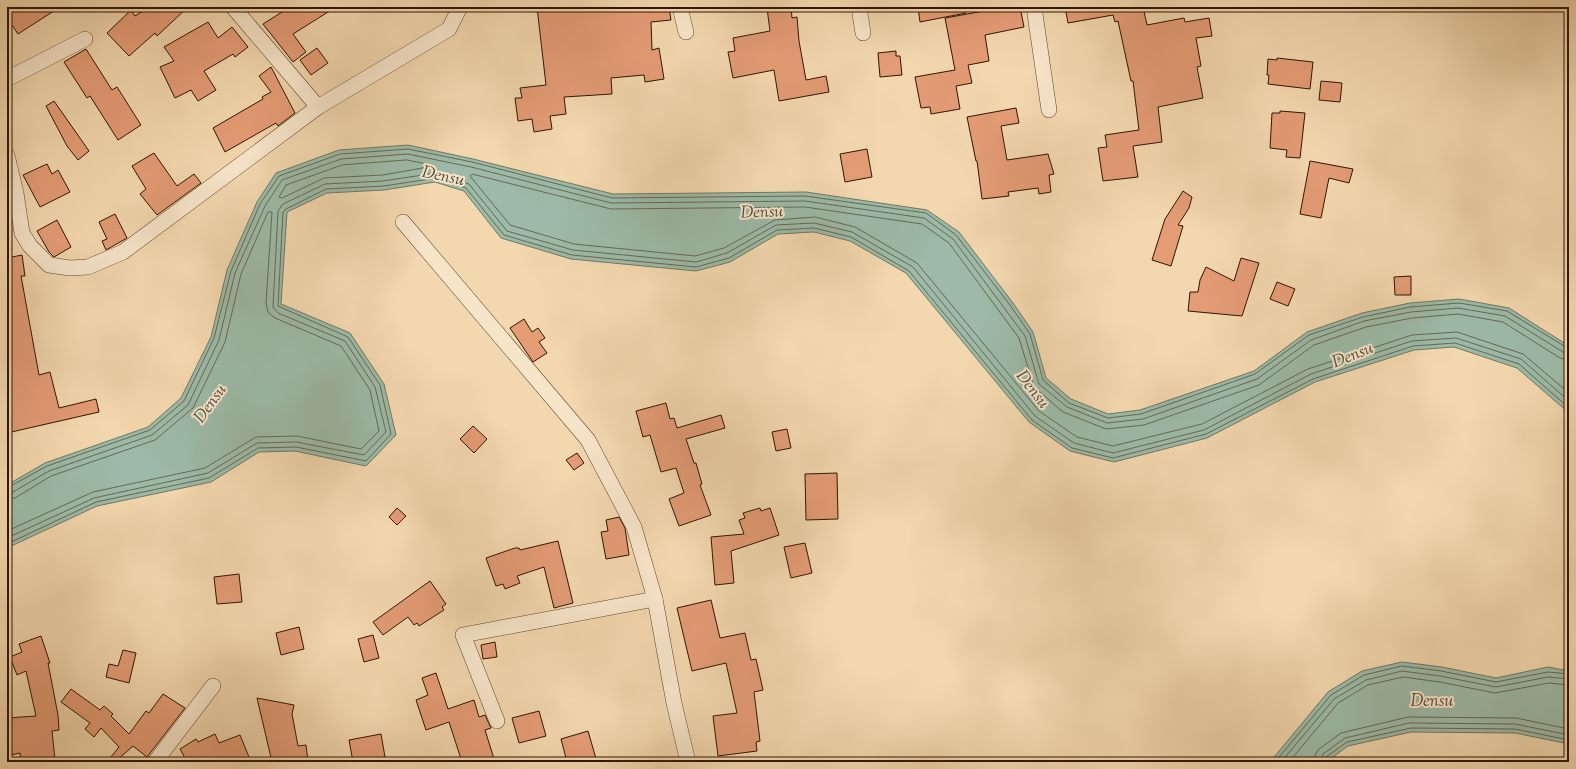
<svg xmlns="http://www.w3.org/2000/svg" width="1576" height="769" font-family="'Sorts Mill Goudy',serif">
<rect width="100%" height="100%" fill="#f3d7ae"/>
<filter id="stains"><feTurbulence type="fractalNoise" baseFrequency=".005" numOctaves="4"/><feColorMatrix values="0 0 0 0 .2 0 0 0 0 .09 0 0 0 0 .02 0 0 0 .5 -.17"/></filter>
<radialGradient id="worn" r=".72"><stop offset=".6" stop-color="#630" stop-opacity="0"/><stop offset="1" stop-color="#630" stop-opacity=".3"/></radialGradient>
<g fill="#9cbaa7" stroke="#707865">
<polygon points="408,145 473,159 613,194 806,192 927,210 959,232 1013,303 1033,332 1046,378 1071,399 1108,414 1140,410 1254,371 1307,332 1362,313 1410,303 1459,299 1509,308 1569,346 1569,413 1517,368 1454,347 1414,350 1315,382 1207,438 1114,462 1070,451 1029,422 906,273 850,241 814,232 778,234 730,262 696,271 571,259 501,238 464,191 435,182 384,190 327,193 287,212 281,304 350,333 384,384 396,435 366,466 295,451 259,452 211,482 97,506 7,548 7,485 45,463 148,427 181,398 211,337 227,270 257,202 276,173 339,150"/>
<polygon points="1402,662 1442,667 1496,678 1548,667 1569,671 1569,744 1515,733 1411,732 1348,746 1326,762 1270,762 1328,692 1362,671"/>
</g>
<g fill="none" stroke-linecap="round" stroke-linejoin="round">
<g stroke="#666855" stroke-width="1">
<polygon points="407,160 427,164 428,167 383,175 324,178 282,198 279,197 286,185 342,165"/>
<polyline points="1569,360 1560,358 1503,322 1458,314 1412,318 1366,327 1314,345 1259,385 1144,425 1106,429 1063,412 1034,387 1019,338 949,243 922,224 805,207 611,209 472,174 470,176 510,225 574,244 695,256 724,248 775,220 815,217 855,227 917,263 1039,411 1077,437 1113,446 1202,424 1308,369 1412,335 1457,332 1523,354 1569,393"/>
<polyline points="7,488 47,466 150,430 184,401 214,338 231,271 260,204 279,176 340,154 408,149 472,162 612,198 805,196 926,213 956,235 1010,305 1030,334 1043,380 1069,403 1108,418 1141,414 1255,374 1309,335 1363,317 1410,307 1459,303 1507,311 1569,349"/>
<polyline points="7,493 13,492 49,471 152,435 188,405 219,340 235,273 265,206 282,180 341,159 408,154 471,167 611,203 805,201 924,218 953,239 1025,336 1039,384 1067,407 1107,423 1143,419 1257,379 1311,340 1364,321 1411,312 1458,308 1505,316 1563,352 1569,354"/>
<polyline points="7,499 15,498 51,476 155,440 193,408 225,342 241,274 268,212 272,212 266,303 268,312 275,318 341,346 370,390 379,431 361,449 297,436 256,437 205,468 93,492 7,531"/>
<polyline points="7,538 94,498 208,473 257,443 296,442 364,455 386,432 375,387 345,341 278,313 273,307 278,211 283,204 325,184 383,181 436,173 469,184 507,231 573,250 696,262 727,253 776,225 814,223 852,232 913,267 1035,416 1074,443 1113,453 1204,430 1311,374 1412,341 1456,338 1521,359 1569,401"/>
<polyline points="7,544 96,502 209,478 258,448 296,447 366,461 391,434 380,385 348,337 278,306 283,212 286,209 326,189 384,186 436,178 466,188 504,235 572,255 696,267 729,258 777,230 814,228 851,237 909,271 1032,420 1072,448 1113,458 1206,434 1313,379 1413,346 1455,343 1519,364 1569,408"/>
<polyline points="1275,762 1331,695 1364,675 1402,666 1441,671 1496,682 1548,672 1569,674"/>
<polyline points="1281,762 1334,699 1366,680 1402,671 1440,676 1496,687 1548,677 1569,679"/>
<polyline points="1289,762 1338,703 1368,685 1403,677 1440,682 1495,693 1549,683 1569,685"/>
<polyline points="1314,762 1315,755 1318,750 1341,733 1408,717 1516,718 1569,729"/>
<polyline points="1320,762 1323,754 1345,738 1409,723 1515,724 1569,735"/>
<polyline points="1325,762 1326,757 1347,742 1411,728 1515,729 1569,740"/>
</g>
</g>
<g fill="#e49c75" stroke="#2f1503">
<polygon points="7,7 60,7 18,34 12,25 7,28"/>
<polygon points="149,7 188,7 157,36 155,33 129,56 107,33 131,10 135,16"/>
<polygon points="290,7 336,7 293,34 306,52 293,62 263,24"/>
<polygon points="537,7 669,7 671,20 651,22 652,50 659,48 664,79 645,82 644,75 611,78 612,94 564,97 566,114 550,116 552,129 534,132 532,119 518,121 515,98 522,98 520,88 546,85"/>
<polygon points="791,7 792,18 797,17 799,41 806,80 826,76 829,92 779,101 774,70 733,78 728,52 735,51 733,38 770,31 767,8"/>
<polygon points="918,7 965,7 966,13 920,22"/>
<polygon points="1006,7 1020,7 1024,27 985,35 989,61 968,65 972,83 956,86 960,109 931,114 930,107 921,108 915,77 955,70 945,18"/>
<polygon points="1065,7 1143,7 1147,25 1184,18 1185,22 1209,18 1212,36 1196,38 1201,66 1197,67 1203,98 1158,107 1162,142 1133,146 1138,177 1103,181 1098,148 1107,147 1105,135 1139,130 1133,81 1131,81 1118,21 1115,22 1113,15 1068,23"/>
<polygon points="208,22 218,38 232,27 248,47 235,57 233,54 204,71 216,90 198,101 191,90 175,98 160,67 174,61 164,47"/>
<polygon points="317,48 328,63 311,75 300,60"/>
<polygon points="86,49 112,90 117,87 141,125 118,140 90,96 87,98 64,62"/>
<polygon points="896,51 896,56 900,56 902,75 880,77 878,53"/>
<polygon points="1277,58 1313,62 1310,89 1268,84 1269,75 1267,75 1268,59 1277,60"/>
<polygon points="271,67 295,113 278,126 276,123 225,152 213,128 263,99 262,97 271,92 259,76"/>
<polygon points="1321,81 1342,83 1340,102 1319,100"/>
<polygon points="54,101 89,151 78,160 67,146 46,106"/>
<polygon points="1016,108 1019,123 1001,126 1007,160 1048,154 1054,174 1049,175 1051,192 1039,194 1038,188 1008,192 1009,196 982,199 977,161 976,161 967,117"/>
<polygon points="1280,111 1305,113 1300,158 1286,157 1287,150 1270,148 1272,113 1280,113"/>
<polygon points="867,149 872,177 845,182 840,154"/>
<polygon points="154,153 177,186 194,174 201,183 157,215 140,194 146,189 132,166"/>
<polygon points="1310,161 1353,169 1349,183 1329,178 1321,218 1300,214"/>
<polygon points="47,164 52,174 58,170 70,192 40,207 23,175"/>
<polygon points="1183,191 1192,197 1189,208 1178,225 1183,226 1171,266 1152,260 1165,219"/>
<polygon points="115,214 127,238 106,250 102,241 107,239 99,222"/>
<polygon points="57,220 71,247 54,257 49,252 37,231"/>
<polygon points="22,255 25,276 21,276 39,375 50,372 59,408 96,399 99,412 7,433 7,301 11,300 7,274 7,258"/>
<polygon points="1241,258 1259,263 1242,316 1188,311 1190,292 1198,292 1200,280 1206,267 1234,281"/>
<polygon points="1411,276 1411,295 1395,295 1394,277"/>
<polygon points="1277,282 1295,289 1288,306 1270,299"/>
<polygon points="524,319 532,332 538,328 545,338 539,342 547,353 533,362 510,328"/>
<polygon points="666,403 670,419 674,418 677,428 721,415 725,428 686,439 694,463 696,463 702,484 700,485 711,515 679,526 669,499 684,493 676,468 661,472 650,435 643,437 636,411"/>
<polygon points="473,426 487,439 474,453 460,439"/>
<polygon points="787,429 791,448 776,451 772,432"/>
<polygon points="577,453 584,463 574,470 566,460"/>
<polygon points="837,473 838,519 806,520 805,474"/>
<polygon points="397,508 406,516 397,525 389,517"/>
<polygon points="760,508 761,511 770,508 779,535 731,551 734,583 715,585 711,537 744,534 739,520 745,518 743,513"/>
<polygon points="619,517 625,528 629,555 606,559 601,532 608,531 606,520"/>
<polygon points="558,541 573,603 554,608 544,567 517,576 520,583 505,589 503,584 496,586 486,558 515,548 519,548 520,550"/>
<polygon points="805,543 812,573 791,578 784,547"/>
<polygon points="239,574 242,602 217,604 214,577"/>
<polygon points="430,581 446,604 442,607 444,610 419,626 417,623 414,625 408,617 383,635 373,622"/>
<polygon points="711,600 720,638 745,633 751,660 756,659 763,690 754,692 760,741 756,742 757,751 718,756 713,716 737,713 726,663 692,671 677,608"/>
<polygon points="299,627 304,649 281,655 276,633"/>
<polygon points="373,635 379,658 364,662 358,639"/>
<polygon points="41,636 50,663 48,663 58,715 59,730 52,731 55,760 21,762 20,753 7,756 7,718 36,716 26,671 17,675 10,657 22,652 19,644"/>
<polygon points="495,642 497,657 483,659 481,645"/>
<polygon points="123,650 136,653 129,683 106,677 109,664 118,666"/>
<polygon points="436,673 448,709 474,700 479,717 485,715 491,728 485,730 495,762 462,762 449,722 426,730 416,700 428,695 422,678"/>
<polygon points="71,689 100,710 104,706 113,714 111,716 129,734 146,711 149,713 163,694 185,708 147,757 133,746 115,762 110,758 119,747 101,728 94,737 85,729 90,723 61,702"/>
<polygon points="257,698 294,705 292,714 298,746 306,745 308,762 272,762"/>
<polygon points="539,711 546,736 519,743 512,718"/>
<polygon points="588,731 597,762 567,762 561,739"/>
<polygon points="215,734 219,743 240,735 251,762 187,762 180,749 196,739 198,742"/>
<polygon points="381,734 385,757 353,762 349,740"/>
</g>
<g fill="none" stroke-linecap="round" stroke-linejoin="round">
<g stroke="#60462e" stroke-width="16">
<g id="street">
<polyline points="233,7 318,107"/>
<polyline points="680,7 686,32"/>
<polyline points="859,7 863,33"/>
<polyline points="1034,7 1049,110"/>
<polyline points="7,79 85,39"/>
<polyline points="7,155 16,193 22,233 30,246 49,265 70,268 88,267 123,252 318,107 449,29 460,7"/>
<polyline points="403,222 588,440 634,527 655,599 674,703 688,762"/>
<polyline points="497,721 463,635 655,599"/>
<polyline points="155,762 213,686"/>
</g>
</g>
<use href="#street" stroke="#f7e5ca" stroke-width="15"/>
</g>
<g text-anchor="middle" dominant-baseline="central" stroke-width="4" stroke-linejoin="round" paint-order="stroke">
<g font-size="17" font-style="italic" fill="#554f3c" stroke="#f7e5ca">
<text transform="translate(443 177) rotate(12)">Densu</text>
<text transform="translate(762 213) rotate(-2)">Densu</text>
<text transform="translate(1353 356) rotate(-22)">Densu</text>
<text transform="translate(1032 390) rotate(52)">Densu</text>
<text transform="translate(211 404) rotate(-54)">Densu</text>
<text x="1432" y="702">Densu</text>
</g>
</g>
<rect width="1576" height="769" fill="none" stroke="#f3d7ae" stroke-width="24"/>
<rect x="8" y="8" width="1560" height="753" fill="none" stroke="#2f1503" stroke-width="2"/>
<rect x="12" y="12" width="1552" height="745" fill="none" stroke="#2f1503"/>
<rect width="100%" height="100%" filter="url(#stains)"/>
<rect width="100%" height="100%" fill="url(#worn)"/>
</svg>
